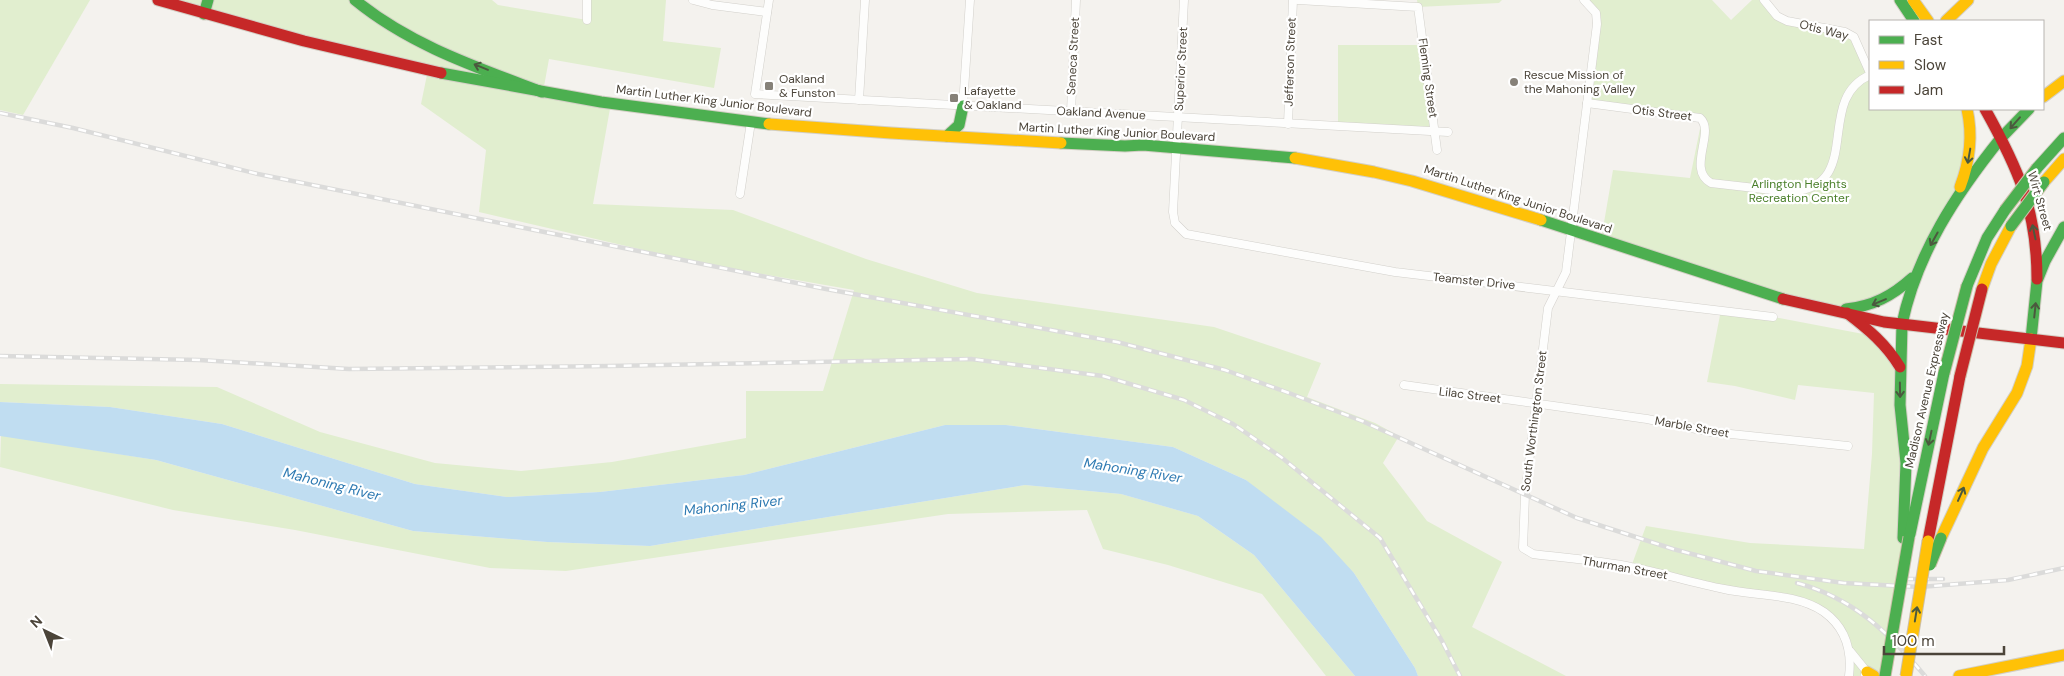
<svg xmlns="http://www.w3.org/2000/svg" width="2064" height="676" font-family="'DM Sans',sans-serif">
<rect width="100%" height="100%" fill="#f4f2ee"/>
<g fill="#e1eecf">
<polygon points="0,0 90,0 23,115 0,110"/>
<polygon points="158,0 492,0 498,5 587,20 587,0 666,0 663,41 721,48 714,88 549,59 543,92 611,103 593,204 733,210 866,259 977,293 1214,327 1321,363 1307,397 1375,423 1399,436 1383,463 1427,521 1502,562 1472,627 1566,676 1418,676 1415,668 1354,573 1246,480 1173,447 1006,425 945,425 744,475 600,492 507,497 415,484 222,424 110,407 0,402 0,384 217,387 320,432 435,463 521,471 612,462 746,438 746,391 823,391 854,290 704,264 479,212 486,150 421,104 428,70"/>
<polygon points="1417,0 1502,0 1499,3 1418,7"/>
<polygon points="1584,0 1712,0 1731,20 1752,0 1764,0 1777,16 1854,37 1870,73 1870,109 1967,109 1967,168 1904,285 1836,311 1601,240 1613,170 1690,178 1702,119 1587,103 1597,16"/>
<polygon points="1338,45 1423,45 1435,131 1338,126"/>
<polygon points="1721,310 1758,314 1879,337 1895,359 1906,463 1898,592 1885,676 1849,676 1842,632 1813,606 1631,567 1646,526 1750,543 1864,549 1872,454 1874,393 1798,385 1795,400 1735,386 1707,382"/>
<polygon points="1,435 156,460 413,531 547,542 650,546 1025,485 1121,494 1198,516 1254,555 1355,676 1326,676 1262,594 1168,565 1103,549 1087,510 948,514 566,571 490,568 295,530 173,510 0,467"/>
</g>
<polygon fill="#c0ddf1" points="0,402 110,407 222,424 415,484 507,497 600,492 744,475 945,425 1006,425 1173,447 1246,480 1321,537 1354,573 1415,668 1418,676 1355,676 1254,555 1198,516 1121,494 1025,485 650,546 547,542 413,531 156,460 0,436"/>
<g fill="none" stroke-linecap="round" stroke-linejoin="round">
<g stroke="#d2d0cb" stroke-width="9">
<g id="street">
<polyline points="587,0 587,20"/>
<polyline points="693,0 712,5 767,12"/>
<polyline points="769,0 755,94 1448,132"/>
<polyline points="1184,0 1173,212 1175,223 1186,234 1395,272 1773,317"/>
<polyline points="1298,0 1418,7 1437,150"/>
<path d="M1584,0L1596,13L1597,24L1566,272L1548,308L1525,495L1523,548L1533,554C1565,558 1599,560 1631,567C1662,573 1693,583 1724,589C1756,596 1796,593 1824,612C1846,628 1852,651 1849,676"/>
<polyline points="1764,0 1777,16 1787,21 1845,32 1854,37 1870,73"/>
<polyline points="859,100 865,0"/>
<path d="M1587,103L1700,118C1716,132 1686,169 1711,183L1790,192C1866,187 1813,100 1870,75"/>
<polyline points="963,106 970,0"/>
<polyline points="1071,112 1076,0"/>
<polyline points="1288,124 1293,0"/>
<polyline points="740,194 751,122"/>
<polyline points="1404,385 1647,419 1711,432 1848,446"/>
<polyline points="1850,651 1867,672 1865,675"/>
</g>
</g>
<g stroke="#d3cfc5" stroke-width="13">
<g id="fast">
<path d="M355,0C410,45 476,67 542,92"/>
<polyline points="1900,0 1914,21"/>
<polyline points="204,14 208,0"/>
<polyline points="441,73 601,102 769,124"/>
<polyline points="947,136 959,125 963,106"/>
<polyline points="2001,138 2029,109"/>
<polyline points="1061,143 1125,146 1143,145 1295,158"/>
<polyline points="2037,168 2064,138"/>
<polyline points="1541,220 1783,299"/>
<polyline points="1967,286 1987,238 2005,210"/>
<path d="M1846,309C1873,306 1892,296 1912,278"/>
<path d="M1902,324C1917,253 1956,194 2001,138"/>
<polyline points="1902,324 1900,405 1906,463 1903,538"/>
<polyline points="2031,339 2037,281 2045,261 2064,227"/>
<polyline points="1910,534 1944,373"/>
</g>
</g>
<g stroke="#d3cfc5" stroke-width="13">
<g id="slow">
<polyline points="1913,0 1928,21"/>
<polyline points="1946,21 1968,0"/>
<polyline points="2043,97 2064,81"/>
<polyline points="769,124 891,133 1061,143"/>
<polyline points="1295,158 1374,172 1412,181 1541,220"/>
<polyline points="2044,182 2064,159"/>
<path d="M1960,187C1970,161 1973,136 1967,109"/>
<polyline points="1982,289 1991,264 2011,226"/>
<polyline points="1941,538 1983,448 2017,393 2027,366 2031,339"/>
<polyline points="1867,672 1874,676"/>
<polyline points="1959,676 2064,655"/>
</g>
</g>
<g stroke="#d3cfc5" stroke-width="13">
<g id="jam">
<polyline points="158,0 304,41 441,73"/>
<path d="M1985,109C2018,168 2037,210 2037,279"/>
<polyline points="1783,299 1884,322 2064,343"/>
<path d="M1847,313C1868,329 1886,344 1900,367"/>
<polyline points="1928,541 1960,376"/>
</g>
</g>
<use href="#street" stroke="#fdfdfc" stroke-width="8"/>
<use href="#fast" stroke="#4caf50" stroke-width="11"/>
<use href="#slow" stroke="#ffc107" stroke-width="11"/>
<use href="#jam" stroke="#c62828" stroke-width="11"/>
<g stroke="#dbdbda" stroke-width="4.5">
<g id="rail">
<polyline points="0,113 73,128 258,174 826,289 1117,342 1225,370 1289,393 1362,421 1577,518 1673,549 1756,571 1844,583 1920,587 2008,580 2064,568"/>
<polyline points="0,356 199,360 349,369 610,366 971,359 1103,376 1184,400 1233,424 1281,457 1380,538 1442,641 1460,676"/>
<polyline points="1905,579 1943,579"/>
<path d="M1797,583C1853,598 1888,632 1925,676"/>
</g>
</g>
<use href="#rail" stroke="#fff" stroke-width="2.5" stroke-dasharray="8" stroke-linecap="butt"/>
<g stroke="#ccbfa9" stroke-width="13" stroke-linecap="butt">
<g id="fast-bridge">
<polyline points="2005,210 2037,168"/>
<polyline points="2011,226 2044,182"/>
<polyline points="1944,373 1967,286"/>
<polyline points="1930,565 1941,538"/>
<polyline points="1885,676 1909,537"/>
</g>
</g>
<g stroke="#ccbfa9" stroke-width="13" stroke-linecap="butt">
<polyline id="slow-bridge" points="1906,676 1928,541"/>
</g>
<g stroke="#ccbfa9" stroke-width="13" stroke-linecap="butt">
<polyline id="jam-bridge" points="1960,376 1982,289"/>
</g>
<use href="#fast-bridge" stroke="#4caf50" stroke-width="11"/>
<use href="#slow-bridge" stroke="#ffc107" stroke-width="11"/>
<use href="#jam-bridge" stroke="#c62828" stroke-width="11"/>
</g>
<defs><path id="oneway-shaft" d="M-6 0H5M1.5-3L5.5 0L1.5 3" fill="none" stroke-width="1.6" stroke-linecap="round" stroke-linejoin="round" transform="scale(1.25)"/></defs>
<g stroke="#4b593e">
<use href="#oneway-shaft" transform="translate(481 67) rotate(-158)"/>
<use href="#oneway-shaft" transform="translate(2015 123) rotate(131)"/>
<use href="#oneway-shaft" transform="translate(1969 156) rotate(100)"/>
<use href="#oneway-shaft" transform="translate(2034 232) rotate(-102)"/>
<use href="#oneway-shaft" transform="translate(1934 239) rotate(119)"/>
<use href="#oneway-shaft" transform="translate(1879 302) rotate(157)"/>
<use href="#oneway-shaft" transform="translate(2035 310) rotate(-84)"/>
<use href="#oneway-shaft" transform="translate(1900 390) rotate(89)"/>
<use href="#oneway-shaft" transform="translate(1930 438) rotate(102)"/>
<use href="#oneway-shaft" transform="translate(1961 494) rotate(-66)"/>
<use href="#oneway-shaft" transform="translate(1916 614) rotate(-81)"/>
</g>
<g fill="#868178" stroke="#fff" stroke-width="2">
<circle cx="1514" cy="82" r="5"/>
<rect x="764" y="81" width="10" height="10" rx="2.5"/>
<rect x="949" y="93" width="10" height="10" rx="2.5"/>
</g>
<g text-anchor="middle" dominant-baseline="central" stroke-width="4.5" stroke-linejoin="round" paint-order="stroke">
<g font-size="12" fill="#4b4439" stroke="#fff">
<text transform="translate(1824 30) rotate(14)">Otis Way</text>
<text transform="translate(1073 56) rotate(-87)">Seneca Street</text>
<text transform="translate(1290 62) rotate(-88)">Jefferson Street</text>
<text transform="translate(1181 69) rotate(-87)">Superior Street</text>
<text transform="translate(1428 78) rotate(82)">Fleming Street</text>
<text transform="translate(714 101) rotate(7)">Martin Luther King Junior Boulevard</text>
<text transform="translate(1101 113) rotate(3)">Oakland Avenue</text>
<text transform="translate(1662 113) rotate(7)">Otis Street</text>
<text transform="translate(1117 132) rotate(3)">Martin Luther King Junior Boulevard</text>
<text transform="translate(1518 199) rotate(18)">Martin Luther King Junior Boulevard</text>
<text transform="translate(2040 201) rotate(74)">Wirt Street</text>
<text transform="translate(1474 281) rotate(6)">Teamster Drive</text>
<text transform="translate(1927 390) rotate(-77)">Madison Avenue Expressway</text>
<text transform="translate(1470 395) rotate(7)">Lilac Street</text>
<text transform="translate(1534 421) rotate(-83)">South Worthington Street</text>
<text transform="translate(1692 427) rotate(10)">Marble Street</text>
<text transform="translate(1625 568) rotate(10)">Thurman Street</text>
</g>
<g font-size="12" fill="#4b4439" stroke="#fff" text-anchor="start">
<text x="1524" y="75">Rescue Mission of<tspan x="1524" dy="14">the Mahoning Valley</tspan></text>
<text x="779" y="79">Oakland<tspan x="779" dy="14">&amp; Funston</tspan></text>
<text x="964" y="91">Lafayette<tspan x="964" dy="14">&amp; Oakland</tspan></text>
</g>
<g font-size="12" fill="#4a7f2a" stroke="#fff">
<text x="1799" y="184">Arlington Heights<tspan x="1799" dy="14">Recreation Center</tspan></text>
</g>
<g font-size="14" font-style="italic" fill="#2e7ab2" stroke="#fff">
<text transform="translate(1133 470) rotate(9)">Mahoning River</text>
<text transform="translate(332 484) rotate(14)">Mahoning River</text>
<text transform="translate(733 505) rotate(-6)">Mahoning River</text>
</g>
</g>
<rect x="1869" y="20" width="175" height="90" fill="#ffffff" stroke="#b7b4b0"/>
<rect x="1879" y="36" width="25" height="8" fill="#4caf50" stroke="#b7b4b0"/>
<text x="1914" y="45" font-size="15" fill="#4b4439">Fast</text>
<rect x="1879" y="61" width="25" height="8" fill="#ffc107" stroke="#b7b4b0"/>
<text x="1914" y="70" font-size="15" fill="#4b4439">Slow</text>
<rect x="1879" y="86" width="25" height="8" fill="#c62828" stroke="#b7b4b0"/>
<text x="1914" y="95" font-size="15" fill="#4b4439">Jam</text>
<g transform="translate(45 631) rotate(317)" stroke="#ffffff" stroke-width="4" paint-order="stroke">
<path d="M0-4L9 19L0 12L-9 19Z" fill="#4b4439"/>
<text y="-8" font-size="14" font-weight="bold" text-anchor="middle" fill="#4b4439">N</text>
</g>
<path d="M1884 646v8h120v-8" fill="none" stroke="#4b4439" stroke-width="2.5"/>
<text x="1892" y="646" font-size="15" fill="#4b4439" stroke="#ffffff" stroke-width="4" paint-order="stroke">100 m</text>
</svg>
